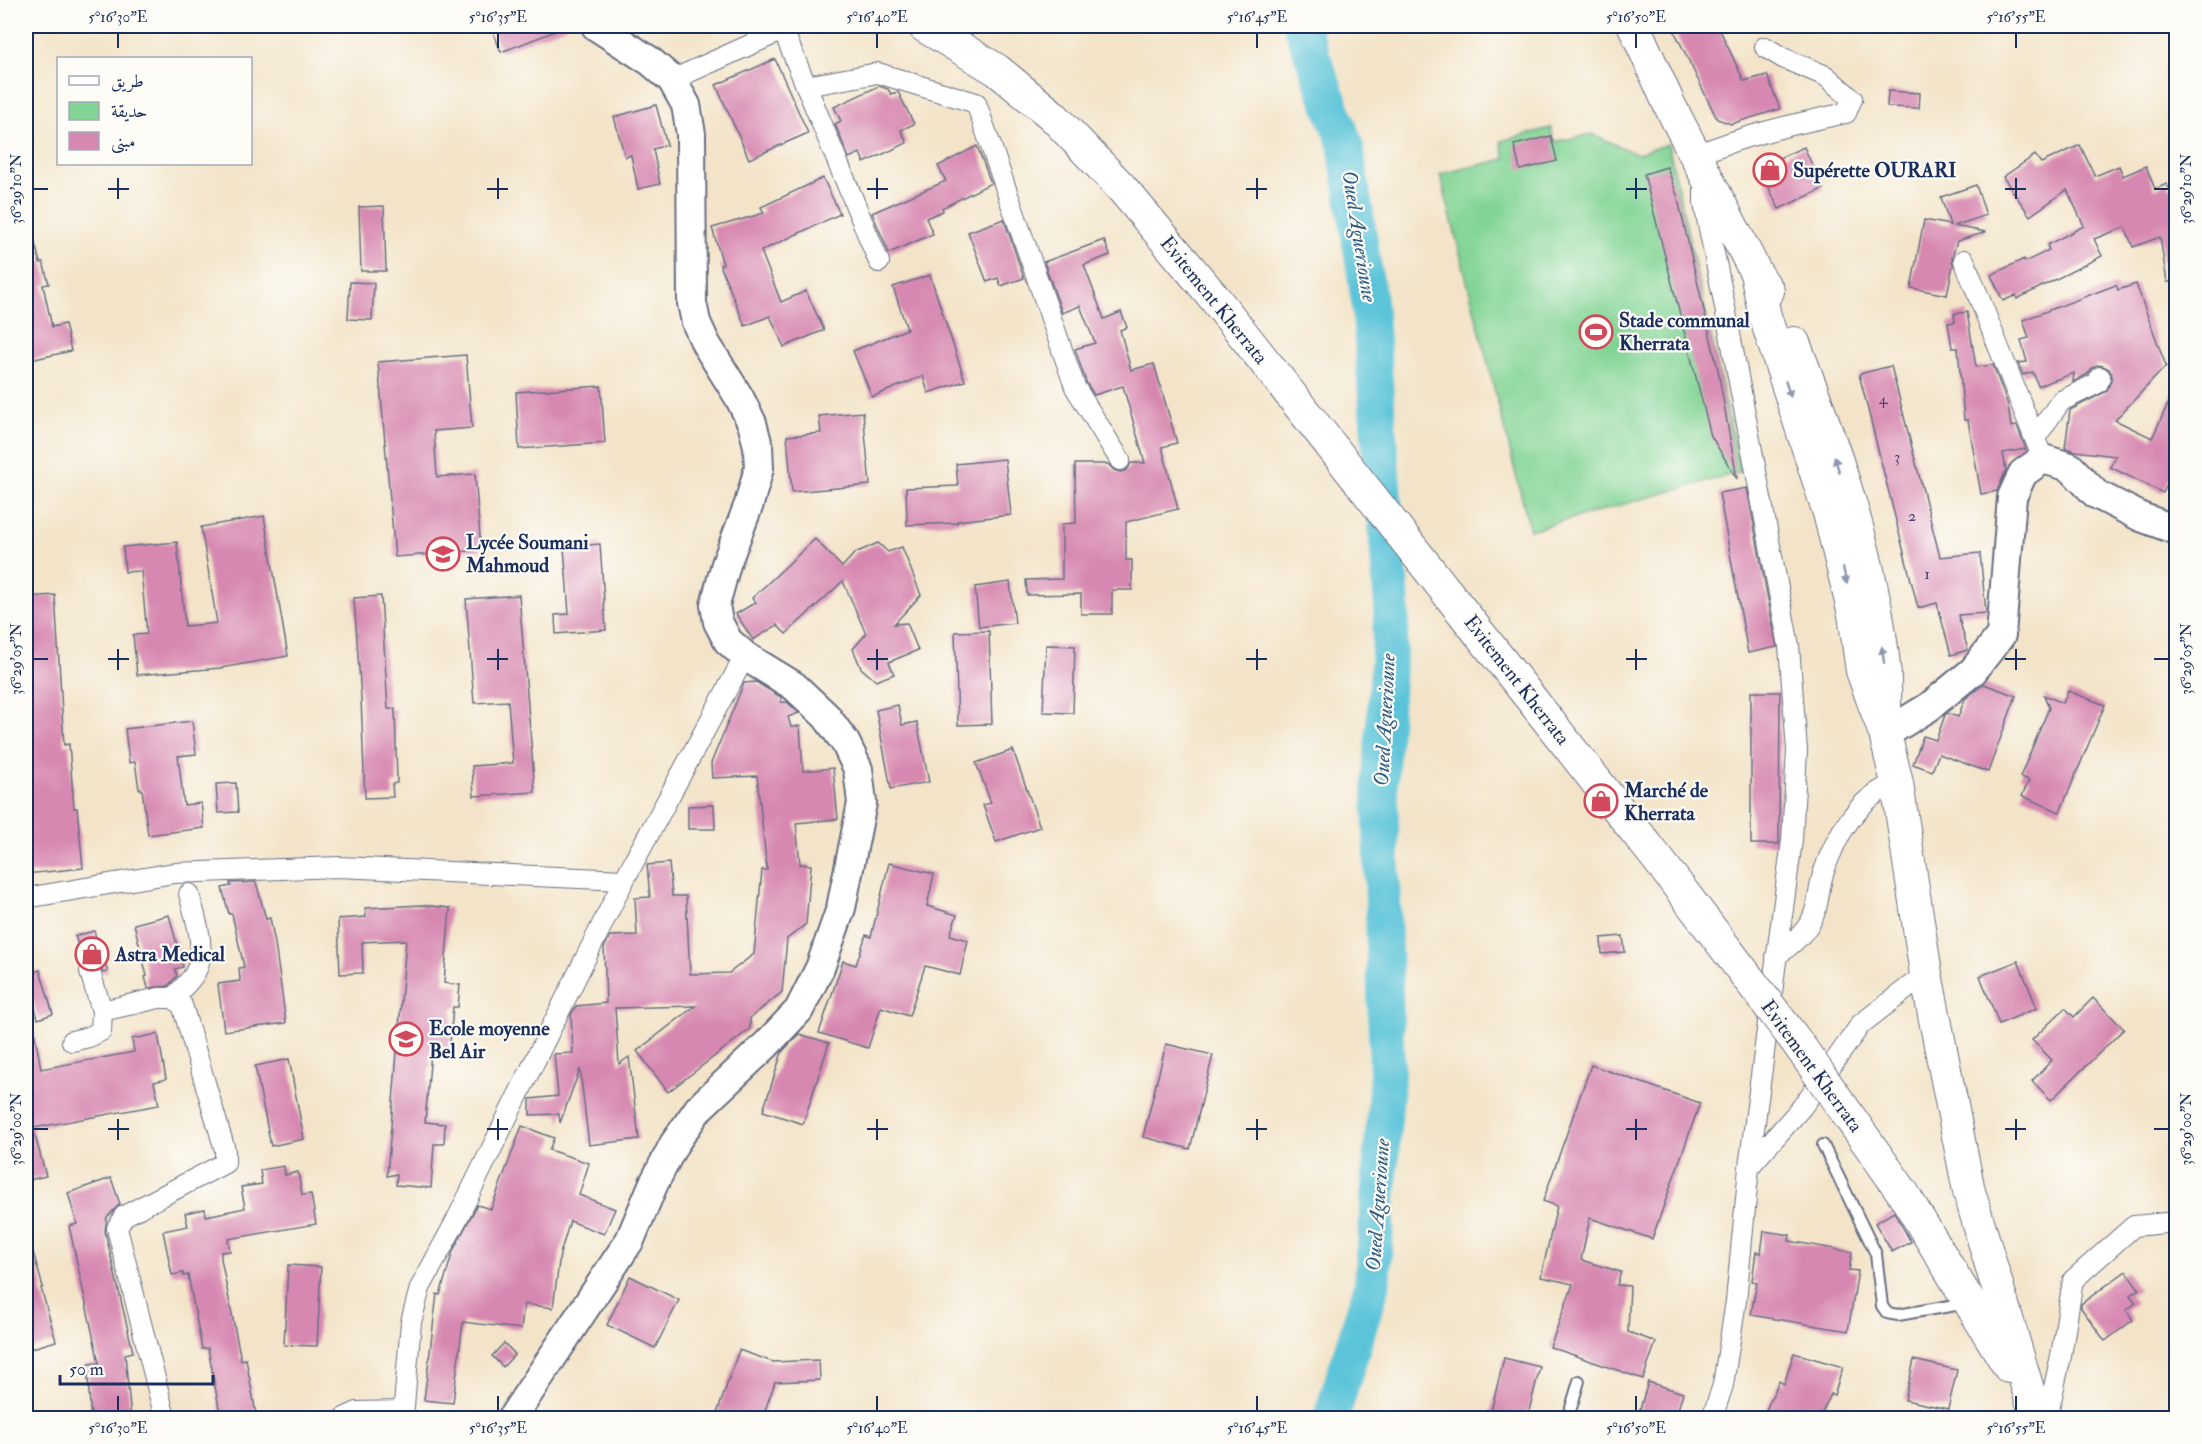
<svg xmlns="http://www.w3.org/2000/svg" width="2202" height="1444" font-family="'IM FELL Double Pica',Amiri,serif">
<rect width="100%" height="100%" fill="#fdfcf7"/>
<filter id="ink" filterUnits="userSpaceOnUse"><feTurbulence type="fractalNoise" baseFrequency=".0167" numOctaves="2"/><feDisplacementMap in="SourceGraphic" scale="12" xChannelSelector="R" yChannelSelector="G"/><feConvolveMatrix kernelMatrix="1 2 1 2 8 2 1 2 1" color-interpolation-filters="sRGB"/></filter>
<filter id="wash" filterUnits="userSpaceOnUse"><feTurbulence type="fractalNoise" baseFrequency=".008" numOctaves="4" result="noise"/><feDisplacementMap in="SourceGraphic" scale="24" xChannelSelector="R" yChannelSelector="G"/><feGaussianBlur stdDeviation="1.35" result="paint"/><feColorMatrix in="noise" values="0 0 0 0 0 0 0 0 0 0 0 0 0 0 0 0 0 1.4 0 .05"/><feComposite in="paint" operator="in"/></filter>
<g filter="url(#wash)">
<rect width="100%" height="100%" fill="#f3e4c9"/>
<polygon fill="#82d495" stroke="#4e827a" stroke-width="1.5" points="1551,128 1554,142 1592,134 1636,154 1668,144 1741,472 1530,530 1440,174 1505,159 1501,141"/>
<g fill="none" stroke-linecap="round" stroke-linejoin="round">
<polyline stroke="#5cc4d9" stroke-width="36" points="1301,26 1345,143 1369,301 1392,607 1380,783 1387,1075 1372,1285 1331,1418"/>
</g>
<g id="blocks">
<g fill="#d788b1">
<polygon points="491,26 566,26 566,27 501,52"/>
<polygon points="1672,26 1718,26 1744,81 1767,75 1780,109 1731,124 1717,119"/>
<polygon points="775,59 808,133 749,159 716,85"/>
<polygon points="879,86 888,89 891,94 898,92 914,124 901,130 907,143 864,163 860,153 849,158 835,124 841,121 834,107"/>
<polygon points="1888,91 1920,93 1919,108 1887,107"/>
<polygon points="656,105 667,145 653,149 660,184 638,189 631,155 625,157 614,117"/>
<polygon points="1551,136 1557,161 1520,170 1514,145"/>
<polygon points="2080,145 2095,176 2119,166 2123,176 2146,166 2155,189 2167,184 2169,188 2176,187 2176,282 2167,282 2160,237 2133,247 2125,227 2094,239 2102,256 2017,299 2016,295 2003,301 1991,275 2024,259 2025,262 2049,250 2047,245 2084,226 2067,190 2030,216 2003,177 2035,155 2041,163"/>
<polygon points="977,146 991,183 942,208 943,211 926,218 933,234 889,253 872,213 946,181 938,166"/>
<polygon points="1804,147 1823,189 1779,209 1759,167"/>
<polygon points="1667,167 1677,195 1718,370 1737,479 1711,436 1644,174"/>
<polygon points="823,178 840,214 761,251 781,302 806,291 824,330 784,347 770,316 745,326 720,265 723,264 712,228 764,213 761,207"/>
<polygon points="1976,185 1986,215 1954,226 1986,232 1957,241 1952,258 1953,265 1947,295 1911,288 1924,220 1950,225 1941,197"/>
<polygon points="384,206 386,271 361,271 359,207"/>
<polygon points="1004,219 1024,278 1001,286 998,278 987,282 968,232"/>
<polygon points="31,227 40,263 43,262 49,284 43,285 52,327 65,324 71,351 26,361 26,228"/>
<polygon points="1104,240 1110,255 1084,265 1104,319 1121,312 1127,327 1120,330 1131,370 1154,364 1177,443 1162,447 1178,509 1126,522 1126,560 1132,560 1132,590 1112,590 1112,614 1081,614 1081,594 1027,595 1026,580 1062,579 1062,524 1076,523 1075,464 1108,464 1114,470 1120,472 1127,470 1131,463 1145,463 1123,386 1094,395 1086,382 1075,349 1095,343 1080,306 1062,313 1044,262"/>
<polygon points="930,275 965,381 928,393 923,376 872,397 853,351 907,329 893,287"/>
<polygon points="350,282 374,283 372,320 348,319"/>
<polygon points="2136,284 2166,366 2115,420 2152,438 2176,387 2176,464 2163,493 2110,467 2116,456 2075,451 2065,448 2070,410 2107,391 2111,380 2112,374 2109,369 2103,366 2097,365 2092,368 2088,374 2073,382 2074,373 2038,386 2033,372 2023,375 2018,363 2027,362 2021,340 2029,338 2023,320 2116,285 2118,290"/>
<polygon points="1967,312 1976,367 1993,365 2008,405 2011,427 2017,426 2026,449 2003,453 2006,470 1997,491 1981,494 1968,420 1964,420 1958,348 1952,348 1948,323 1955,322 1954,314"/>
<polygon points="466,355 472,428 434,431 437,477 475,474 481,550 395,557 378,362"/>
<polygon points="1891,366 1940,557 1980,553 1986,613 1958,615 1968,650 1951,655 1937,603 1918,608 1859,374"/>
<polygon points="601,386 605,443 519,449 516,392"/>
<polygon points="863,412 870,485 792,492 787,436 821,433 819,416"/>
<polygon points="1005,459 1011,515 957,521 957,523 907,525 906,488 958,486 956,464"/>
<polygon points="1747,488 1777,647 1748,653 1719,493"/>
<polygon points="264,516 288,656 221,668 137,675 133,635 147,634 141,571 125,572 123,547 177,542 185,626 217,623 201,527"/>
<polygon points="815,539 842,567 855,553 878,543 888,552 902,547 921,595 894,624 907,623 918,650 889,662 894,674 876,681 861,668 853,649 866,634 843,581 786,634 777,625 753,640 736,614 756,602 752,598"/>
<polygon points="600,544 606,630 556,634 555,615 569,614 564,547"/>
<polygon points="1010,582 1015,623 979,627 975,587"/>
<polygon points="55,595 64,745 69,744 74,808 77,808 83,868 26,874 26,597"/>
<polygon points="519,595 535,792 474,796 472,766 513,763 508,701 474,703 466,599"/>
<polygon points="381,596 388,709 395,709 397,783 392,784 393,797 365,798 361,698 354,598"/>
<polygon points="989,631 992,724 958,725 955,632"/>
<polygon points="1046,645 1075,646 1073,713 1043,712"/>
<polygon points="756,682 781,697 781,702 787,702 799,713 788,717 791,727 800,726 803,771 833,768 838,819 796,823 800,864 811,865 806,924 787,939 782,992 750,1018 750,1029 668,1092 637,1051 695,1006 615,1008 619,1064 629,1057 639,1139 589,1145 580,1069 560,1123 559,1114 530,1115 530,1099 558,1096 554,1054 573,1053 571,1015 576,1006 606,1003 604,948 610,936 637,935 635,898 650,897 647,865 669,863 672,896 686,896 690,974 729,973 754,954 762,870 767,870 757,776 712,778 711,763 744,683"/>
<polygon points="1984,684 2016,696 1988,772 1939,754 1932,771 1913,764 1923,736 1936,740 1945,715 1947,713 1958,717 1965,699"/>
<polygon points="2068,691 2105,705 2060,812 2022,796 2029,780 2020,777 2049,708 2044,695 2063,703"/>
<polygon points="1751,692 1780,692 1779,844 1751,844"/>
<polygon points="898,705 902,725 917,722 929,782 891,789 876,710"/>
<polygon points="192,721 196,754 178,756 184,805 201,803 204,828 148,835 142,789 139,789 135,762 129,763 125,729"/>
<polygon points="1013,750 1040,827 996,842 983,805 991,803 976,763"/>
<polygon points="236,783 238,812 218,813 216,784"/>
<polygon points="714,805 715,829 688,829 688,806"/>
<polygon points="889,863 934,874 927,906 957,915 950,935 968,940 960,975 925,966 909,1016 881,1007 868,1048 819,1033 843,961 856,965 866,935 871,937"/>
<polygon points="256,882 266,919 270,918 275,943 286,1023 224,1031 218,984 240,981 239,968 244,967 232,914 229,914 222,888 231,886 230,883"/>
<polygon points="422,905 450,908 444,983 460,985 458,1007 453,1007 449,1054 431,1052 425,1122 445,1124 444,1144 434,1144 431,1188 396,1185 397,1174 387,1176 406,940 362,942 363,973 340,974 338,919 366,917 365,908"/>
<polygon points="169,915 183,967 175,969 177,976 168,986 148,988 145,977 147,976 134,924"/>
<polygon points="94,931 108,972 103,973 98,963 92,960 84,962 75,936"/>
<polygon points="1623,936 1625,952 1602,954 1601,938"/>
<polygon points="2018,961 2037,1008 1999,1024 1980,976"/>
<polygon points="40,970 53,1014 38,1019 26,975"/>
<polygon points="2093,998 2124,1029 2051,1100 2032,1081 2052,1060 2032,1040 2065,1008 2074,1017"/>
<polygon points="26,1030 34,1030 41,1069 134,1052 132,1039 158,1034 166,1079 154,1082 159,1105 33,1128 46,1176 29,1180 26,1164"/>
<polygon points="799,1034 829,1043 803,1124 763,1111 782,1052"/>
<polygon points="1166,1044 1213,1055 1190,1149 1143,1137"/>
<polygon points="289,1059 304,1139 271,1146 255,1066"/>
<polygon points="1591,1065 1700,1103 1652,1239 1590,1218 1581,1260 1621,1272 1617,1285 1630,1286 1628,1332 1656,1342 1643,1379 1550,1347 1573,1284 1541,1277 1557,1206 1543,1201"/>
<polygon points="522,1126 554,1138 549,1150 589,1163 579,1195 615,1209 604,1234 570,1221 560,1254 553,1308 524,1304 521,1329 463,1322 453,1403 424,1400 437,1294 440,1295 453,1251 477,1205 491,1209"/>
<polygon points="284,1166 285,1175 298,1172 302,1195 311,1194 316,1224 228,1239 230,1251 221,1252 221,1259 241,1360 246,1359 257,1419 221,1419 208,1348 202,1349 188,1275 183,1276 183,1273 172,1275 163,1231 188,1226 185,1213 205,1209 206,1216 245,1208 241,1187 262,1184 260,1170"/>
<polygon points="111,1178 120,1204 107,1217 105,1231 133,1352 125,1354 131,1419 91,1419 87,1364 99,1363 69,1226 77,1224 68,1193"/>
<polygon points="1894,1212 1911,1242 1892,1252 1875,1223"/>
<polygon points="1764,1231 1790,1235 1789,1241 1852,1252 1849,1270 1858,1271 1848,1331 1751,1315 1757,1282 1752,1281 1756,1252 1761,1253"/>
<polygon points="26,1242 30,1242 43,1287 41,1288 56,1341 26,1350"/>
<polygon points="288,1265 321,1267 317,1346 284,1345"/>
<polygon points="2126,1271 2139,1289 2130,1295 2136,1303 2126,1310 2133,1320 2105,1341 2081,1308 2081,1304"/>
<polygon points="630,1276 679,1300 655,1348 607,1325"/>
<polygon points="504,1343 515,1354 503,1367 492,1356"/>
<polygon points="739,1350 773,1362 819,1360 820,1380 775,1382 762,1419 715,1419"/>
<polygon points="1794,1353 1843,1367 1834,1395 1831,1394 1819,1419 1762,1419 1779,1381 1784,1384"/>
<polygon points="1504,1358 1540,1367 1527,1419 1489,1419"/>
<polygon points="1914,1360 1957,1370 1948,1409 1905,1400"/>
<polygon points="1648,1382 1683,1393 1675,1419 1637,1419"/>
</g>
</g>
</g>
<g filter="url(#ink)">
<use href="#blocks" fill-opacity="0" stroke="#676e83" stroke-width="1.5"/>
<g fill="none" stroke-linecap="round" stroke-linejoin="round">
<g stroke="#676e83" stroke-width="14">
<g id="lane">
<polyline points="1823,1145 1876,1254 1882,1306 1887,1313 1898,1315 1967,1303"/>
<polyline points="1568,1418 1579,1381"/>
</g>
</g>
<g stroke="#676e83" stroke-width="22">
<g id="street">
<polyline points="672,80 783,30 879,262"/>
<polyline points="806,86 878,73 976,103 1075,387 1120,460"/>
<path d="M1696,155C1746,135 1793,124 1846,113L1852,99L1826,76L1783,58L1765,47"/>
<polyline points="1704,182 1704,204 1722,292 1789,646 1797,750 1792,840 1749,1167 1736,1301 1723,1385 1712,1418"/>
<polyline points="1964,260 2043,459"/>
<polyline points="2035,438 2061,401 2098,383 2100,377"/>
<polyline points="26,898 174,873 339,867 624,880 745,656"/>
<path d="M1776,956C1789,947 1801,937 1810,923C1819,908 1818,891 1823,874C1835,837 1858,796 1897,783"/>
<polyline points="90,972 102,1011 159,998 173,998 182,1005 225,1150 225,1163 124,1216 117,1228 165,1418"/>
<path d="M173,998C180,990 190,982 195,973C208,950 195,917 189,894"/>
<polyline points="72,1041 89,1037 101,1031 102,1011"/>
<polyline points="1749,1167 1802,1107 1861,1024 1926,974"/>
<polyline points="344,1418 357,1412 403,1411"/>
<polyline points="403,1418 411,1322 420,1288 456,1221 624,880"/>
<polyline points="2047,1418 2061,1356 2073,1280 2134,1226 2176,1222"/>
</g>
</g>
<g stroke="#676e83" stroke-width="32">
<g id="secondary">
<polyline points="1885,734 1929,707 1973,671 2001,635 2012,497 2023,473 2043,459 2070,467 2096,494 2141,517 2176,530"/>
<polyline points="512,1418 630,1240 653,1185 674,1144 699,1108 766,1045 799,1010 820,968 841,908 862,803 858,769 845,742 826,716 794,686 745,656 728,641 718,622 715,605 726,564 749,504 759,468 758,446 752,423 739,397 706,344 696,322 692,303 691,134 686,105 672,80 650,61 596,26"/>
</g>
</g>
<g stroke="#676e83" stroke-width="34">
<g id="primary">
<polyline points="924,26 997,70 1053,116 1120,186 1212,295"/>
<polyline points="1634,26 1669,104 1756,273 1768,291"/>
<polyline points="1756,273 1765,316 1829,513 1854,614 1862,671 1885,734 1897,783 1926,974 1969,1191 2032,1403 2040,1418"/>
<path d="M1794,343C1834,446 1873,556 1884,666C1886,681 1885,697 1885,712"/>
<polyline points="1903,1193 2009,1367"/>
</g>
</g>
<use href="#lane" stroke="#fff" stroke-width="10"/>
<use href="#street" stroke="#fff" stroke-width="20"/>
<use href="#secondary" stroke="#fff" stroke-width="28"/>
<use href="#primary" stroke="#fff" stroke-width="32"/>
<g stroke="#676e83" stroke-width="34" stroke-linecap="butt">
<polyline id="primary-bridge" points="1212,295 1660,862 1796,1041 1903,1193"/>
</g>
<use href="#primary-bridge" stroke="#fff" stroke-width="32"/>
</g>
<defs><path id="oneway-solid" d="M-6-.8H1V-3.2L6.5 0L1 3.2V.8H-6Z" transform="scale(1.5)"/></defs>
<g fill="#8d97ae">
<use href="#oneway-solid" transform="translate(1788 389) rotate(71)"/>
<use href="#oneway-solid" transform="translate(1837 465) rotate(-108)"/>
<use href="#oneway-solid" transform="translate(1845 576) rotate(77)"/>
<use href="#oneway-solid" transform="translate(1883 655) rotate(-98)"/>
</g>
</g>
<path fill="none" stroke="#1b2f5e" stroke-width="2" d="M118,33V48M498,33V48M877,33V48M1257,33V48M1636,33V48M2016,33V48M118,178V199M498,178V199M877,178V199M1257,178V199M1636,178V199M2016,178V199M33,189H48M108,189H129M487,189H508M867,189H888M1246,189H1267M1626,189H1647M2005,189H2026M2154,189H2169M118,649V670M498,649V670M877,649V670M1257,649V670M1636,649V670M2016,649V670M33,659H48M108,659H129M487,659H508M867,659H888M1246,659H1267M1626,659H1647M2005,659H2026M2154,659H2169M118,1119V1140M498,1119V1140M877,1119V1140M1257,1119V1140M1636,1119V1140M2016,1119V1140M33,1129H48M108,1129H129M487,1129H508M867,1129H888M1246,1129H1267M1626,1129H1647M2005,1129H2026M2154,1129H2169M118,1396V1411M498,1396V1411M877,1396V1411M1257,1396V1411M1636,1396V1411M2016,1396V1411"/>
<defs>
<g id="shop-ring" transform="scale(1.725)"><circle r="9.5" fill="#fdfcf7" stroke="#d1495b" stroke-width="1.5"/><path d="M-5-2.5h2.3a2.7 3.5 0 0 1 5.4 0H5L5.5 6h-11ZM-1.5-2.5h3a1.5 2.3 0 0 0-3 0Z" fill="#d1495b"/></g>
<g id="stadium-ring" transform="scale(1.725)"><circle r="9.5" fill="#fdfcf7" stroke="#d1495b" stroke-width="1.5"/><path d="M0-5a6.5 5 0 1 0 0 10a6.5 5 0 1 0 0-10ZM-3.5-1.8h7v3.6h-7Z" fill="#d1495b"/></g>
<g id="school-ring" transform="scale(1.725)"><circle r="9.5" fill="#fdfcf7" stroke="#d1495b" stroke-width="1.5"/><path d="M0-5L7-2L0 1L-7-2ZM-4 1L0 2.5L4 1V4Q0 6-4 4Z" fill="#d1495b"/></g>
</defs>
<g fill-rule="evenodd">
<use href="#shop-ring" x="1770" y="170"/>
<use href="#stadium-ring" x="1596" y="332"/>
<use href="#school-ring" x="443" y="554"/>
<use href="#shop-ring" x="1601" y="801"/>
<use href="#shop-ring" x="92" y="954"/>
<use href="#school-ring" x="406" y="1039"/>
</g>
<g text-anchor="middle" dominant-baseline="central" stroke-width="4.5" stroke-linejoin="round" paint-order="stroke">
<g font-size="16" fill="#4a4573">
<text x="1883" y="399">4</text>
<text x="1897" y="457">3</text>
<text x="1912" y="516">2</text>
<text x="1927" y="574">1</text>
</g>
<g font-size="20" font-weight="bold" fill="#1b2f5e" stroke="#fdfcf7" text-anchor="start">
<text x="1793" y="170">Supérette OURARI</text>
<text x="1619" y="320">Stade communal<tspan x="1619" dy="23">Kherrata</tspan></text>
<text x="466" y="542">Lycée Soumani<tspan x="466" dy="23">Mahmoud</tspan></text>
<text x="1624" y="790">Marché de<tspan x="1624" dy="23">Kherrata</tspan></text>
<text x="115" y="954">Astra Medical</text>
<text x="429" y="1028">Ecole moyenne<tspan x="429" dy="23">Bel Air</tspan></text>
</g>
<g font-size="20" fill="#1b2f5e" stroke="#fdfcf7">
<text transform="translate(1214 300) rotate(51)">Evitement Kherrata</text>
<text transform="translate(1517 680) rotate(52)">Evitement Kherrata</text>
<text transform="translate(1812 1066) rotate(54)">Evitement Kherrata</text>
</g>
<g font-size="21" font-style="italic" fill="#2e5c83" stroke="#fdfcf7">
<text transform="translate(1359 236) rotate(81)">Oued Aguerioune</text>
<text transform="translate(1385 720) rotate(-87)">Oued Aguerioune</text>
<text transform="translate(1378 1205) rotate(-86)">Oued Aguerioune</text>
</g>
</g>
<rect width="2202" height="1444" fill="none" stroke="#fdfcf7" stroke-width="66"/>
<rect x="57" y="57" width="195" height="108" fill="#fdfcf7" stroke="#a3aaba" stroke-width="1.5"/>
<rect x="69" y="76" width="30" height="9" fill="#ffffff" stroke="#a3aaba" stroke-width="1.5"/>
<text x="111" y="87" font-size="18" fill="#1b2f5e">طريق</text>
<rect x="69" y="102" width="30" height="18" fill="#82d495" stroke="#a3aaba" stroke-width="1.5"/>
<text x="111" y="117" font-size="18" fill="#1b2f5e">حديقة</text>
<rect x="69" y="132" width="30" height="18" fill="#d788b1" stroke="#a3aaba" stroke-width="1.5"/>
<text x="111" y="147" font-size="18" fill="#1b2f5e">مبنى</text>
<path d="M60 1375v9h153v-9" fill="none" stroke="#1b2f5e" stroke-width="3"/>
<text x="69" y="1375" font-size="18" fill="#1b2f5e" stroke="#fdfcf7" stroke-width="4.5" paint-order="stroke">50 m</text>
<rect x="33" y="33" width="2136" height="1378" fill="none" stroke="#1b2f5e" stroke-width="2"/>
<g font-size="15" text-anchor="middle" fill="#1b2f5e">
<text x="118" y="22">5°16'30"E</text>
<text x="498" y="22">5°16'35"E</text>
<text x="877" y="22">5°16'40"E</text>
<text x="1257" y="22">5°16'45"E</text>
<text x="1636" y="22">5°16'50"E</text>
<text x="2016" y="22">5°16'55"E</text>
<text transform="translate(16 189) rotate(-90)" y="5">36°29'10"N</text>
<text transform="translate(2186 189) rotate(-90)" y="5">36°29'10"N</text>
<text transform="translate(16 659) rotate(-90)" y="5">36°29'05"N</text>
<text transform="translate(2186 659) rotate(-90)" y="5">36°29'05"N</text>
<text transform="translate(16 1129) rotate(-90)" y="5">36°29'00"N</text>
<text transform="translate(2186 1129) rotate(-90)" y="5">36°29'00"N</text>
<text x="118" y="1433">5°16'30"E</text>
<text x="498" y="1433">5°16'35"E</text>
<text x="877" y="1433">5°16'40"E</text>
<text x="1257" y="1433">5°16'45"E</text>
<text x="1636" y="1433">5°16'50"E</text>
<text x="2016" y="1433">5°16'55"E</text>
</g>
</svg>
